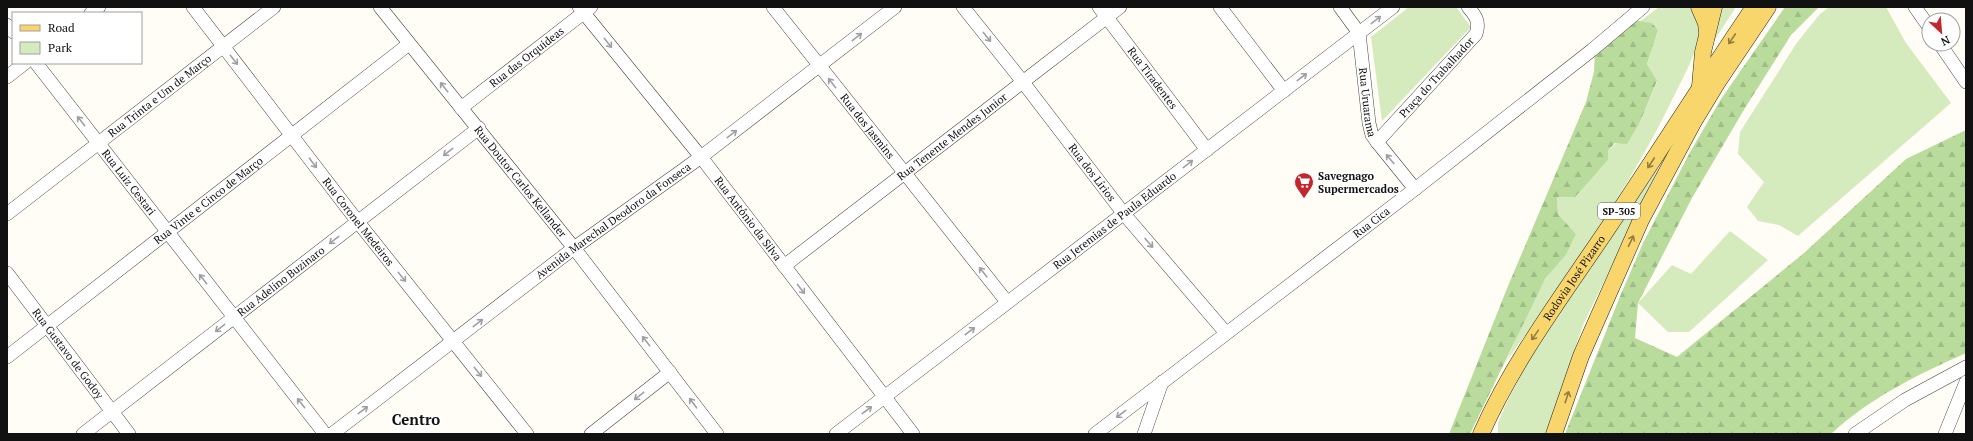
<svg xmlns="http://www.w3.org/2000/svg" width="1973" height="441" font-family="'PT Serif',serif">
<defs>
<pattern id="forest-firs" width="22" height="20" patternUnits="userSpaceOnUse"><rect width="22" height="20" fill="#b9dc9c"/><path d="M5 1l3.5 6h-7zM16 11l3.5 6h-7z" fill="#9ebc85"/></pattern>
</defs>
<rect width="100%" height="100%" fill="#fffdf5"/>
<g fill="#d5ebbd">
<polygon points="1409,7 1456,7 1471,27 1382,121 1371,37"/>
<path d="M1659,7H1689C1696,15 1699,24 1699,35C1698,50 1681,82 1674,96C1628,191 1567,276 1506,362L1530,306L1545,279L1566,255L1576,234L1558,214L1557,197L1598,171L1608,160V151L1640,122L1657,82L1647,64L1658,30L1652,23L1639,22Z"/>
<polygon points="1722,7 1736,7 1712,44"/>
<polygon points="1829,7 1886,7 1906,43 1951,103 1798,236 1779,225 1758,221 1747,207 1764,182 1738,154 1740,132 1796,44 1819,15"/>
<polygon points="1671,142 1583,325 1546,432 1544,434 1498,434 1498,423 1506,404 1537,345"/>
<polygon points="1730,231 1768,260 1689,332 1668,332 1638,303 1672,265 1691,274"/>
</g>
<g fill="url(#forest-firs)">
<path d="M1785,7H1819L1791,35L1745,108L1692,198L1638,303L1635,338L1677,357L1804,253L1906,159L1966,130V353C1917,375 1871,397 1831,434H1565L1621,294L1643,243L1689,154L1721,99Z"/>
<polygon points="1632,20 1652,23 1658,30 1647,64 1657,81 1640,122 1627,144 1615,143 1608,151 1608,160 1575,197 1557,197 1558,214 1576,234 1566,255 1545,279 1470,434 1449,434 1508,286 1586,102 1594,72 1595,51"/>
</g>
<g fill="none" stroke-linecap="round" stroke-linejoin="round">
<g stroke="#444" stroke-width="14">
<g id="minor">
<path id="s1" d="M193,7L358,222L527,434"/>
<path id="s2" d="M380,7L574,248L717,434"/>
<path id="s3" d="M579,7L701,157L913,434"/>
<path id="s4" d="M773,7L1007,302"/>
<path id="s5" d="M963,7L1019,77L1124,214L1226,333"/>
<path id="s6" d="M1099,7L1207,150"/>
<polyline points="1220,7 1284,91"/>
<path id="s7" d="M1340,7L1359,33L1369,123L1372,135L1377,142L1415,189"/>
<polyline points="1915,7 1929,27"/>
<polyline points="91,13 99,7"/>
<polyline points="7,25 13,32"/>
<polyline points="1940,44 1966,82"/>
<path id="s8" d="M36,63L325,434"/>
<polyline points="7,77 25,63"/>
<path id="s9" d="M461,108L591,7"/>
<path id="s10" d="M1377,142L1476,34C1480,22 1476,16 1468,7"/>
<path id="s11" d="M7,214L274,7"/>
<path id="s12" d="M784,266L1120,7"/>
<path id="s13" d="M7,273L129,434"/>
<path id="s14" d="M7,357L409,44"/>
<path id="s15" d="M83,434L479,128"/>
<path id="s16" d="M332,434L574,248L701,157L895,7"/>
<polyline points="591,434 670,372"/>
<path id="s17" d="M836,434L1393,7"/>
<path id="s18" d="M1095,434L1415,189L1592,50L1643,7"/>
<polyline points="1144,434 1162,382"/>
<polyline points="1855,434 1905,400 1966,367"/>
<polyline points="1945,434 1966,382"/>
</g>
</g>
<g stroke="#222" stroke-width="17">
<g id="major">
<polyline points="1699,7 1706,23 1707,32"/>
<polyline points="1700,86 1703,52 1714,7"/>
<path id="s19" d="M1481,434C1513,362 1560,299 1604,234C1655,158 1703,82 1754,7"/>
<polyline points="1554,434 1581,356 1641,220 1694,121 1717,83 1768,7"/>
</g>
</g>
<use href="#minor" stroke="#fff" stroke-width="13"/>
<use href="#major" stroke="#f9d66b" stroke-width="16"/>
</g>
<defs><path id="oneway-shaft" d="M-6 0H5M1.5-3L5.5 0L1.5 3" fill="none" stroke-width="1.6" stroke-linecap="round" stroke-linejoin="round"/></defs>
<g stroke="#a0a0a0">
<use href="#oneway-shaft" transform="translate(1376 20) rotate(-38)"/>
<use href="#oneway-shaft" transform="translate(857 37) rotate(-38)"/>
<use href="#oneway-shaft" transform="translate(987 37) rotate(51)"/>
<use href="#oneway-shaft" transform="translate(608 43) rotate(51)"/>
<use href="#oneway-shaft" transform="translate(234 60) rotate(52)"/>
<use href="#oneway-shaft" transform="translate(1302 77) rotate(-37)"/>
<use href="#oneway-shaft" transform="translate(832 83) rotate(-128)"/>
<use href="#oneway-shaft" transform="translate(444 87) rotate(-129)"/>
<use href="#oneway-shaft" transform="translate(81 121) rotate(-128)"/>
<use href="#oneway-shaft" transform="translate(732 134) rotate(-38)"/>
<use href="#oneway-shaft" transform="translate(448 152) rotate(142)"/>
<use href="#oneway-shaft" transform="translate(1390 159) rotate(-130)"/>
<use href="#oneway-shaft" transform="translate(313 163) rotate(53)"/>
<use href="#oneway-shaft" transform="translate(1188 164) rotate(-38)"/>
<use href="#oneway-shaft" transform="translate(334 240) rotate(142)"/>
<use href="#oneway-shaft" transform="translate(1149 243) rotate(49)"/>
<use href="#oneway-shaft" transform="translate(983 272) rotate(-129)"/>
<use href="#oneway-shaft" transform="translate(402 277) rotate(51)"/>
<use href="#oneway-shaft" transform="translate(203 279) rotate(-128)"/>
<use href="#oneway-shaft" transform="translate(801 289) rotate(52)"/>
<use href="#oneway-shaft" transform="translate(478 323) rotate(-38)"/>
<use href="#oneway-shaft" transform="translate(220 328) rotate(142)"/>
<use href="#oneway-shaft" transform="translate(970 331) rotate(-37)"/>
<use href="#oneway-shaft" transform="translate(646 341) rotate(-128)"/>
<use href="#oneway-shaft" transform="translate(478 372) rotate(52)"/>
<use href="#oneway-shaft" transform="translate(639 396) rotate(142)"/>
<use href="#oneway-shaft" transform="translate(301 403) rotate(-128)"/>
<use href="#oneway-shaft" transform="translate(693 403) rotate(-127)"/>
<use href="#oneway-shaft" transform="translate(363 410) rotate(-37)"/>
<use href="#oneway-shaft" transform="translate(867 410) rotate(-37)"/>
<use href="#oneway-shaft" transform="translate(1121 414) rotate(143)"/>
</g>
<g stroke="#917d42">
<use href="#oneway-shaft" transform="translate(1732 39) rotate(124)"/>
<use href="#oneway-shaft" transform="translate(1651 163) rotate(123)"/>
<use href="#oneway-shaft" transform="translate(1631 241) rotate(-65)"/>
<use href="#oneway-shaft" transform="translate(1535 335) rotate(125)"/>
<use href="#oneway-shaft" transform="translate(1567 397) rotate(-72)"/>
</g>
<defs>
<g id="supermarket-pin" transform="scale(1)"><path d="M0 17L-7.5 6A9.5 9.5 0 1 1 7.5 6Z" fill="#c4262e" stroke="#fff"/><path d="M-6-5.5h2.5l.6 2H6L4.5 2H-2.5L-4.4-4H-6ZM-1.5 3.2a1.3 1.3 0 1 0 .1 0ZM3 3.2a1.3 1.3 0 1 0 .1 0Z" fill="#fff"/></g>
</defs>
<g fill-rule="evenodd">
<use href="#supermarket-pin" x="1304" y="182"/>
</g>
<g text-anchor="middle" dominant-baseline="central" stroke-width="4" stroke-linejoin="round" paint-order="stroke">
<rect fill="#fff" stroke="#585858" stroke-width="1" x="1598" y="203" width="42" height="16" rx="3"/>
<g font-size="10" font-weight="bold" fill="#111">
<text x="1619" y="211">SP-305</text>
</g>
<g font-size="11" fill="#111" stroke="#fff">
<text stroke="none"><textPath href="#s9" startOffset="83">Rua das Orquideas</textPath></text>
<text stroke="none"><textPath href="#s10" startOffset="88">Praça do Trabalhador</textPath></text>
<text stroke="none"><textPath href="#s6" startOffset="89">Rua Tiradentes</textPath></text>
<text stroke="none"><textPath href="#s11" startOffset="193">Rua Trinta e Um de Março</textPath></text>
<text stroke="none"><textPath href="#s7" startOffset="102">Rua Uruarama</textPath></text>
<text stroke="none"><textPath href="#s4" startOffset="152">Rua dos Jasmins</textPath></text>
<text stroke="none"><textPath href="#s12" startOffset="212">Rua Tenente Mendes Junior</textPath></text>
<text stroke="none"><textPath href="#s5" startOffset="210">Rua dos Lírios</textPath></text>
<text stroke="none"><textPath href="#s2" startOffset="224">Rua Doutor Carlos Kellander</textPath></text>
<text stroke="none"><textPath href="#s8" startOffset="151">Rua Luiz Cestari</textPath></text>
<text stroke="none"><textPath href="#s14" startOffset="255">Rua Vinte e Cinco de Março</textPath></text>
<text stroke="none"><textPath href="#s3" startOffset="271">Rua Antônio da Silva</textPath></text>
<text stroke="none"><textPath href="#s17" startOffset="351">Rua Jeremias de Paula Eduardo</textPath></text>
<text stroke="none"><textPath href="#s1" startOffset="271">Rua Coronel Medeiros</textPath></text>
<text stroke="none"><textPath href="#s16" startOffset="353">Avenida Marechal Deodoro da Fonseca</textPath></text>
<text stroke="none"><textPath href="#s18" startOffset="348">Rua Cica</textPath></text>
<text stroke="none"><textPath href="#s19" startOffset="182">Rodovia José Pizarro</textPath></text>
<text stroke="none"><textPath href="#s15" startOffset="250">Rua Adelino Buzinaro</textPath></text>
<text stroke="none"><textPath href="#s13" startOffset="101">Rua Gustavo de Godoy</textPath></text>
</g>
<g font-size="11" font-weight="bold" fill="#111" stroke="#fff" text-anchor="start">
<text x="1318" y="176">Savegnago<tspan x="1318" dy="13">Supermercados</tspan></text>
</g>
<g font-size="15" font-weight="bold" fill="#111" stroke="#fff">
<text x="416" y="419">Centro</text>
</g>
</g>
<rect width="1973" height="441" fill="none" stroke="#111111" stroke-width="16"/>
<rect x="12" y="12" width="130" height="52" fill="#ffffff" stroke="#a0a0a0"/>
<rect x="20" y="25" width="20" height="6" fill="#f9d66b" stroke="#a0a0a0"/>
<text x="48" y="32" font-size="12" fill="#111111">Road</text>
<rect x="20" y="42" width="20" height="12" fill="#d5ebbd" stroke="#a0a0a0"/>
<text x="48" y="52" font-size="12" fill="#111111">Park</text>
<g transform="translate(1941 32) rotate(154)"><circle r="19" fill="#ffffff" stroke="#a0a0a0"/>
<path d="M0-3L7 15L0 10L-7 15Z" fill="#c4262e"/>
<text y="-6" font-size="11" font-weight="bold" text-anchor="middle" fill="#111111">N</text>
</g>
</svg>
